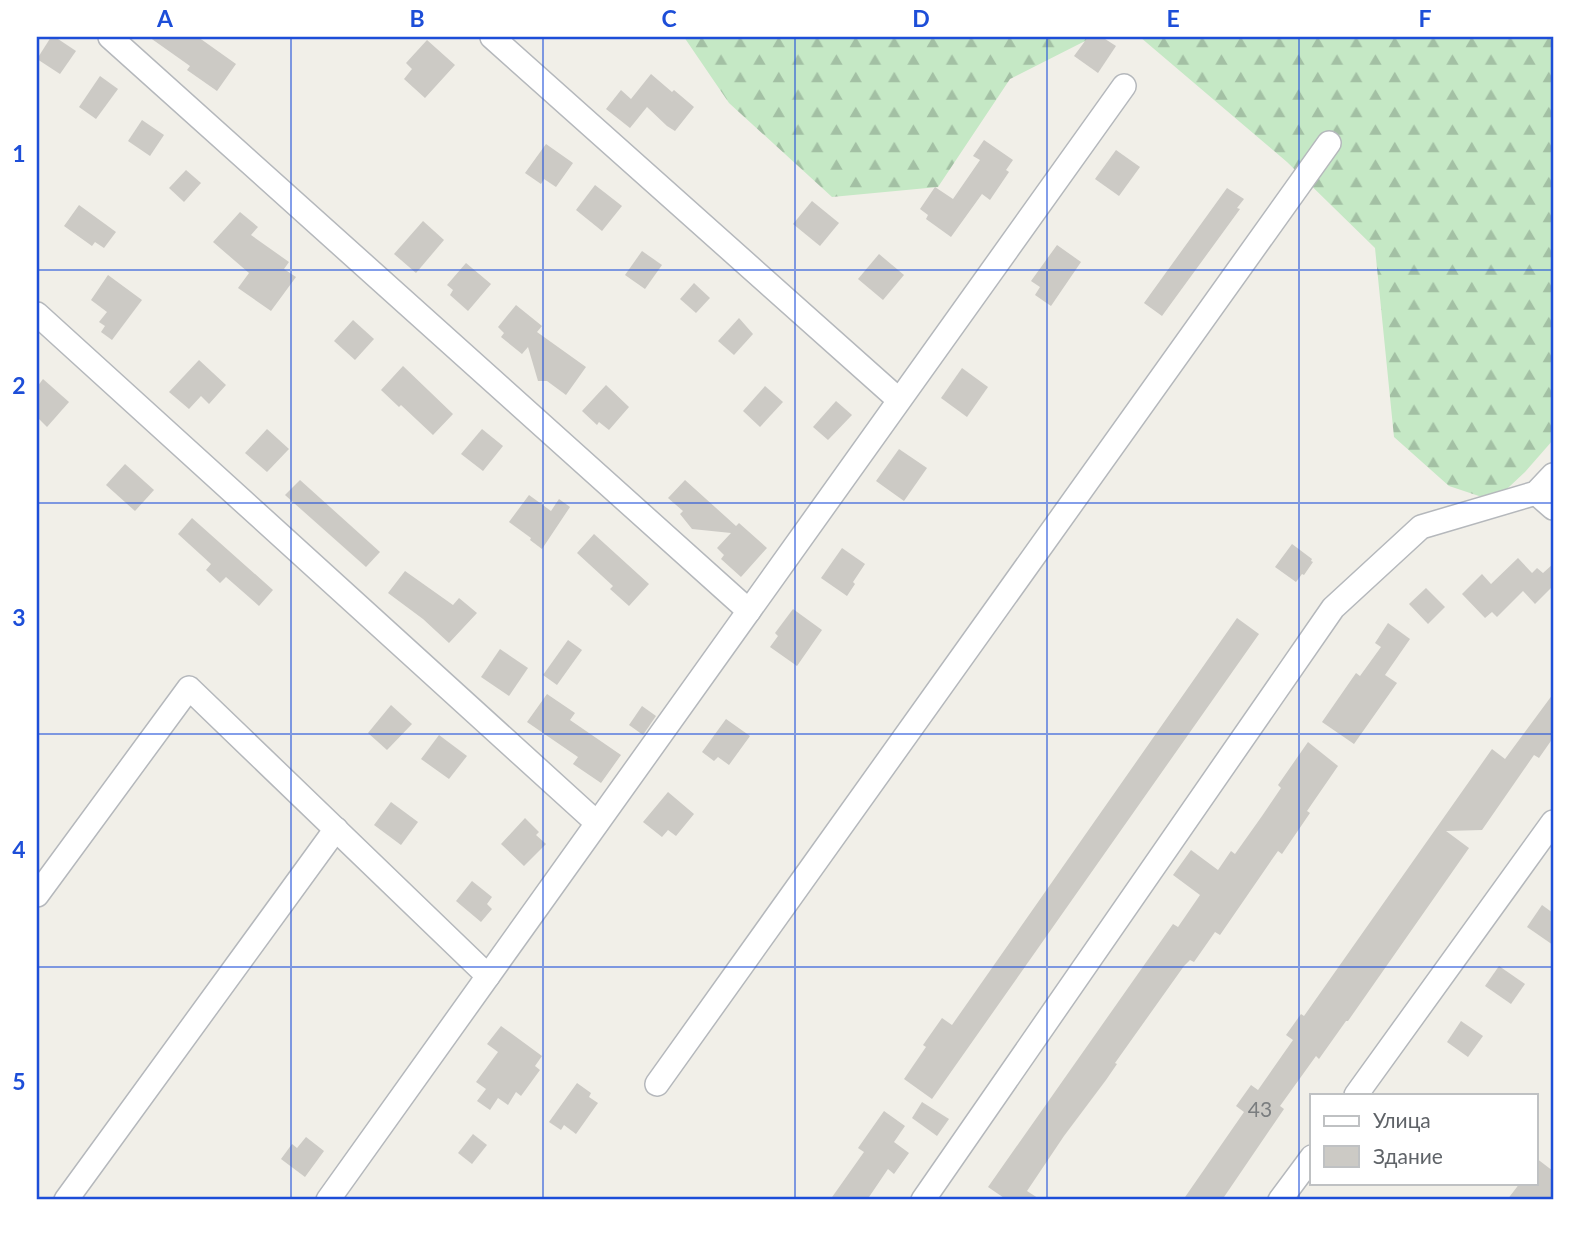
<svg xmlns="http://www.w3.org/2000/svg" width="1590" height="1237" font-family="Lato,sans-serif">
<defs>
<pattern id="forest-firs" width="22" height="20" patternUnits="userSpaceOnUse" patternTransform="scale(1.75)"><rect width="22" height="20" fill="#c5e8c5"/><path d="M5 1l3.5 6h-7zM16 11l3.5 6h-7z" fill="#a3c0a4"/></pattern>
</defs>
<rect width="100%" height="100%" fill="#f1efe8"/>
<g fill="url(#forest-firs)">
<polygon points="684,37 1093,37 1010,79 938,187 832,197 729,103"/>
<polygon points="1140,37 1553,37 1553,440 1525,472 1494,501 1449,486 1394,437 1375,248 1287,162"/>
</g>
<g fill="#cccac5">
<polygon points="51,37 55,37 76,51 60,74 37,59"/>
<polygon points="149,37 198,37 236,64 217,91 187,70 190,66"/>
<polygon points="1088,37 1102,37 1116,46 1098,73 1074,56"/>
<polygon points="427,40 455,65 425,98 404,79 412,69 406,63"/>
<polygon points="651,74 672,92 674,90 694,107 675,131 667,126 647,107 630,128 606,109 621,90 631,99"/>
<polygon points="100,76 118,89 96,119 79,107"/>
<polygon points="142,120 164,135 150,156 128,141"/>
<polygon points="984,140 1013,160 1006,170 1009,172 990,200 982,194 951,237 926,219 928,215 920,209 935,187 953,199 980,160 973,156"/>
<polygon points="546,144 573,163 556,187 544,179 541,184 525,173"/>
<polygon points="1116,150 1140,167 1119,196 1095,179"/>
<polygon points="186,170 201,183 184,202 169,188"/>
<polygon points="595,185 622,206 602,231 576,210"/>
<polygon points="1227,188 1244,199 1237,208 1240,209 1162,316 1144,303"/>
<polygon points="812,201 839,223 820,246 793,224"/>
<polygon points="79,205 116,232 104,248 95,242 92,246 64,226"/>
<polygon points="240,212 258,227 251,235 289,262 284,269 296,277 271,311 238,288 249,273 213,242"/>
<polygon points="423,221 444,240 416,273 394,254"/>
<polygon points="1057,245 1081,262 1051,306 1035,295 1040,287 1031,281"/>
<polygon points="642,251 662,265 645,289 625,275"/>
<polygon points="879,254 904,275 883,300 858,279"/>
<polygon points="466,263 491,284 468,311 450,295 453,290 447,285"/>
<polygon points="108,275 142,300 112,340 101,332 105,326 99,322 107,312 91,300"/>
<polygon points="694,283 710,298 696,313 680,299"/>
<polygon points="516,305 542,326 537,332 586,367 566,395 547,381 538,381 528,347 522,354 501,337 504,333 498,327"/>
<polygon points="739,318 753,334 734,355 718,341"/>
<polygon points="353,320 374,339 355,360 334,341"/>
<polygon points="199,360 226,385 209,404 201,396 189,409 169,392"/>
<polygon points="403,366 453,414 433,435 401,405 399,407 381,390"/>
<polygon points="962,368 988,387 967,417 941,398"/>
<polygon points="43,379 69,402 47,427 37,417 37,387"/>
<polygon points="606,385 629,407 609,430 599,422 597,425 582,411"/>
<polygon points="765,386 783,402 760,427 743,411"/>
<polygon points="836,401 852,415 828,440 813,427"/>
<polygon points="267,429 289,449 267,472 245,453"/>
<polygon points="482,429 503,446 483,471 461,454"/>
<polygon points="899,449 927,468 904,501 876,481"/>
<polygon points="125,464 154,490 135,511 106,485"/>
<polygon points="300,480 380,552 366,567 285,495"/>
<polygon points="685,480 736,526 739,523 767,548 741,577 721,559 724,555 717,548 731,533 692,529 680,514 683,511 668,498"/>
<polygon points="529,495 551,511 559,499 570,507 542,549 530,540 531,538 509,522"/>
<polygon points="192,518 273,590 259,606 226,577 220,583 206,570 211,564 178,534"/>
<polygon points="594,534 649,584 629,606 610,589 613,586 577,553"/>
<polygon points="1292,544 1312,559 1311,561 1313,562 1304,575 1302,574 1296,582 1275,567"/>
<polygon points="842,548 865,564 853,582 855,584 847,596 821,578"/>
<polygon points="1518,558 1532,573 1537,568 1543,573 1553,564 1553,586 1535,604 1523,591 1497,617 1492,612 1485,618 1462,594 1482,574 1491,584"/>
<polygon points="405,571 453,605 459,598 477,613 449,643 423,619 388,593"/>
<polygon points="1426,588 1445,607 1428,624 1409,604"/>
<polygon points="793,609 822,630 797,666 770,647 778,636 775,633"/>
<polygon points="1237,618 1259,634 932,1099 904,1079 926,1047 923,1045 942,1018 952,1025"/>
<polygon points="1388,623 1410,639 1385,675 1397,683 1354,744 1322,722 1356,673 1360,676 1381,647 1375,643"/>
<polygon points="568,640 582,650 557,685 543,675"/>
<polygon points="500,649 528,668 509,696 481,677"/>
<polygon points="547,694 575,713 570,720 621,755 601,783 573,764 578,757 527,722"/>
<polygon points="1553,694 1553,738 1539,758 1534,755 1482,830 1446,831 1469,848 1348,1021 1346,1021 1319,1059 1316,1056 1280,1106 1284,1109 1222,1200 1183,1200 1244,1112 1236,1106 1251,1085 1258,1090 1293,1040 1286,1035 1301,1014 1304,1016 1492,749 1505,759"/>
<polygon points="391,705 412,724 387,750 368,733"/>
<polygon points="642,706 656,716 643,735 629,725"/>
<polygon points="726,719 750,736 729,765 718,757 714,761 702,752"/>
<polygon points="439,735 467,756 449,779 421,759"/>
<polygon points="1308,742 1338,766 1307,811 1310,813 1282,854 1278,851 1273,858 1220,935 1215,932 1194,962 1190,960 1184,966 1115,1063 1117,1064 1106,1080 1064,1136 1027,1191 1041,1200 1007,1200 988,1187 1173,924 1178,927 1200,895 1173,875 1191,850 1218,870 1231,851 1235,854 1262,816 1281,788 1278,785"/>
<polygon points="668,792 694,814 676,836 668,830 662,837 643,822"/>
<polygon points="391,802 418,822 401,845 374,825"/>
<polygon points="525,818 539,832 536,835 546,844 524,866 501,844"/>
<polygon points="472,881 492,897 487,904 492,909 481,922 456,901"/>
<polygon points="1542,905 1553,913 1553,945 1527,927"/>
<polygon points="1499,966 1525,984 1511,1004 1485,986"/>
<polygon points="1461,1021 1483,1036 1468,1057 1447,1042"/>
<polygon points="501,1026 542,1056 535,1066 540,1070 521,1096 516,1092 508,1105 498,1098 490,1110 477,1101 486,1089 476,1082 498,1052 487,1044"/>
<polygon points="577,1083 591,1093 589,1097 598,1103 576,1134 564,1125 561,1130 549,1122"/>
<polygon points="922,1102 949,1119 937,1136 912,1118"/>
<polygon points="884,1111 905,1126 894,1142 909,1153 894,1174 888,1169 867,1200 830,1200 864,1152 858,1148"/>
<polygon points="473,1134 487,1145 472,1164 458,1153"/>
<polygon points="306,1137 324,1151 305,1177 281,1159 292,1144 297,1148"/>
<polygon points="1536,1158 1553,1171 1553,1200 1507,1200 1520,1183 1536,1183"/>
</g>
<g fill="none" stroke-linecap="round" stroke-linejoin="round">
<g stroke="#b5b8bc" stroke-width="26">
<g id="minor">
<polyline points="110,37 749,611"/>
<polyline points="492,37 899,400"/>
<polyline points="37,314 597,823"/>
<polyline points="1536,493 1553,508"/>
<polyline points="37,895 189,688 488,976"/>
<polyline points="657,1084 1329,143"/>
<polyline points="1356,1095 1553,822"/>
<polyline points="66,1200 336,829"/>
<polyline points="328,1200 1124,86"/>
<polyline points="923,1200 1333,608 1421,527 1536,493 1553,475"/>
<polyline points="1280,1200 1312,1157"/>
</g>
</g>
<use href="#minor" stroke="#fff" stroke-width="23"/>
</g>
<path fill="none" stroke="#1d4ed8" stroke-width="2" stroke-opacity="0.55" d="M291,37V1200M543,37V1200M795,37V1200M1047,37V1200M1299,37V1200M37,270H1553M37,503H1553M37,734H1553M37,967H1553"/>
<g text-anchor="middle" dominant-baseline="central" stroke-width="7" stroke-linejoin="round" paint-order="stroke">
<g font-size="21" fill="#7a7d7f">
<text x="1260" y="1108">43</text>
</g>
</g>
<rect width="1590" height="1237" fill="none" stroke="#ffffff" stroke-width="77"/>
<rect x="1310" y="1094" width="228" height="91" fill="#ffffff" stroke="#bfc1c3" stroke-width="2"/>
<rect x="1324" y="1116" width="35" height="10" fill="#ffffff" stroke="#bfc1c3" stroke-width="2"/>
<text x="1373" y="1128" font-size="21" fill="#5f6368">Улица</text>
<rect x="1324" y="1146" width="35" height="21" fill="#cccac5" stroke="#bfc1c3" stroke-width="2"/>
<text x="1373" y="1164" font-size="21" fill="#5f6368">Здание</text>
<rect x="38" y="38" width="1514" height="1160" fill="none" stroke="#1d4ed8" stroke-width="2.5"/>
<g font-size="23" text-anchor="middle" font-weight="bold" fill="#1d4ed8">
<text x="165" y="27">A</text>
<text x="417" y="27">B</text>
<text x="669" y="27">C</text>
<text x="921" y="27">D</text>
<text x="1173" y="27">E</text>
<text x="1425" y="27">F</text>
<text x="19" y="162">1</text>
<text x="19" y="394">2</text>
<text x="19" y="626">3</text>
<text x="19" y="858">4</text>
<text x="19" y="1090">5</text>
</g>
</svg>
